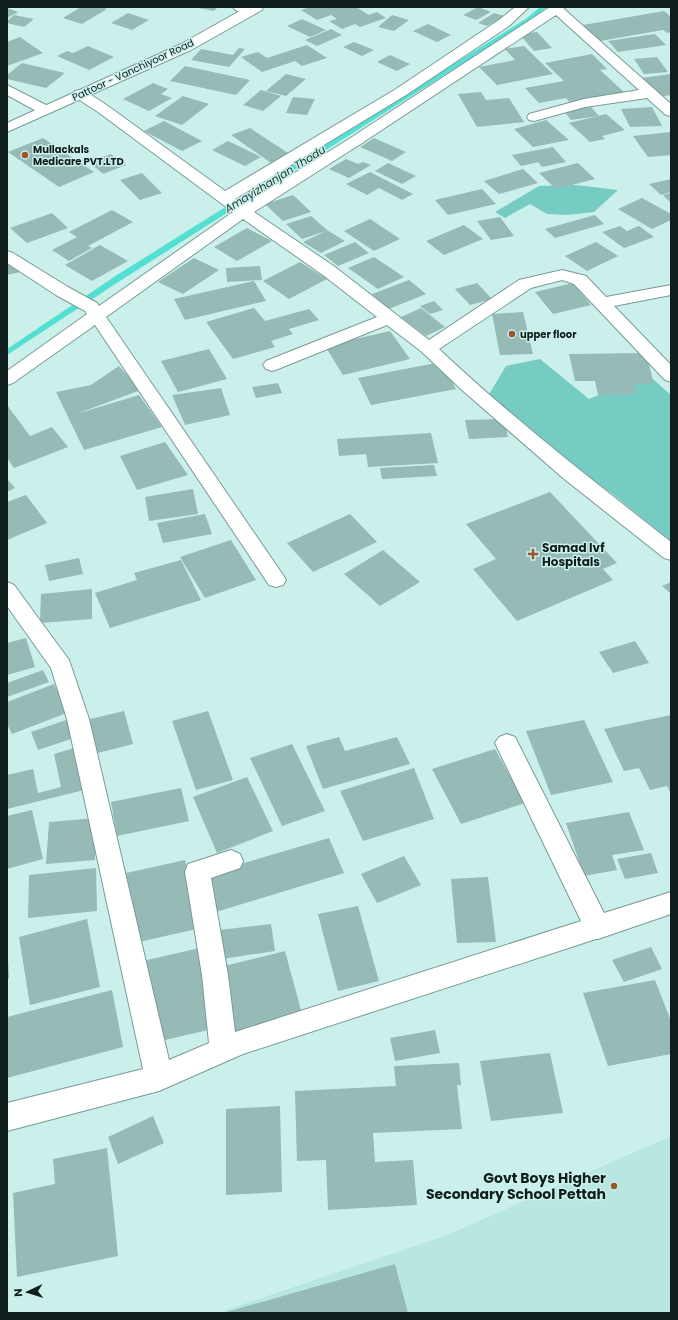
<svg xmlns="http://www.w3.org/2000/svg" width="678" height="1320" font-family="Poppins,sans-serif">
<rect width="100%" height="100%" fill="#cbf0ec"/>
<polygon fill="#b8e7e1" points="671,1136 671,1313 217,1313 445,1236"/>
<g fill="#76ccc3">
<polygon points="576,185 618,190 594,212 567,215 547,214 530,204 505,218 495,212 539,186"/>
<polygon points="540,359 589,399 634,381 653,379 671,395 671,541 615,496 560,456 488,396 506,366"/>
</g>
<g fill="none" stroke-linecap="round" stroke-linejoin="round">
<polygon fill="#53e0d3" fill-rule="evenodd" points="540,7 547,7 531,20 123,279 7,355 7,349 117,275 527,18"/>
</g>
<g fill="#96bab5">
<polygon points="81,7 101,7 107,9 82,24 63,18"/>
<polygon points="193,7 218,7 214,11"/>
<polygon points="310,7 356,7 369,15 377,12 386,18 360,27 355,24 342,29 329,21 337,19 331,15 317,20 301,10"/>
<polygon points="478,7 491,12 476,20 463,15"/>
<polygon points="7,8 18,12 7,18"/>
<polygon points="664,11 671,17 671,32 667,33 663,30 600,41 583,25"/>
<polygon points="128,13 149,20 132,30 111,23"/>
<polygon points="494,13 504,16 487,26 478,23"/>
<polygon points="14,15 34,19 24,27 7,23 7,21"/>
<polygon points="392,15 409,20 394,31 378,27"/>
<polygon points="302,19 326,30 310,37 287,26"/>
<polygon points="428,24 451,35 437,42 413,31"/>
<polygon points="331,29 342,35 317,46 305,40"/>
<polygon points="537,32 552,48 534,51 519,34"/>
<polygon points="655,34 666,45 618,52 608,41"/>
<polygon points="20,37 43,53 7,66 7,42"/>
<polygon points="354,42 374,50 362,56 343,47"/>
<polygon points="307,45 327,58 302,66 295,61 262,72 241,57 258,52 267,58"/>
<polygon points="88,46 114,57 89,70 57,56 67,51 73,53"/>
<polygon points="524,46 553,74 497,85 479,67 515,60 505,49"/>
<polygon points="239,48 245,49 229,67 191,60 201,49 233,55"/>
<polygon points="592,54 607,69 600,70 624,92 570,103 566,98 539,103 525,88 564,81 545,63"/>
<polygon points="390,55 410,64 397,71 377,62"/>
<polygon points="657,57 668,72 644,74 634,59"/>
<polygon points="22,63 65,73 46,88 7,79 7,75"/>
<polygon points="185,66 250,80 236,95 170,81"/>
<polygon points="286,74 306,79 286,96 266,91"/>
<polygon points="671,74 671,95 658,97 642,78"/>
<polygon points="153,83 168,89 161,94 172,98 149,111 123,99"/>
<polygon points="261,90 281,96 263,111 243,105"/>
<polygon points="481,92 486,100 509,98 524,122 477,127 458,94"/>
<polygon points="183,96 209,104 182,125 155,116"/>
<polygon points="293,97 315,99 307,115 286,113"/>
<polygon points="591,107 599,116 571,120 564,111"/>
<polygon points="652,107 662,126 630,127 621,109"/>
<polygon points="606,114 625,130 602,136 605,139 590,142 569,123"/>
<polygon points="546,120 569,140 533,147 514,129"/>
<polygon points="164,121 202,141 182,151 144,131"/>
<polygon points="250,128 291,155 271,163 231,135"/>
<polygon points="671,132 671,155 648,157 633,136"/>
<polygon points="43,138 94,172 59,187 8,152"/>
<polygon points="374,138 406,152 392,161 360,147"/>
<polygon points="228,141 261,157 245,166 212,150"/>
<polygon points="553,147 566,162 542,167 538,162 521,166 512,155"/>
<polygon points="111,154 126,165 103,174 89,162"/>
<polygon points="346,159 358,164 363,162 371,165 349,178 329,169"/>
<polygon points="388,163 416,176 402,184 375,171"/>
<polygon points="578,163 595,179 556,189 539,173"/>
<polygon points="523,169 538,183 499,194 484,181"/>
<polygon points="370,172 413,194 402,200 379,188 367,195 346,184"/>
<polygon points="142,173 162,193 140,200 120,180"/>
<polygon points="671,179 671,192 661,195 649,184"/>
<polygon points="482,189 496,204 448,215 435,200"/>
<polygon points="671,193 671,203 663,195"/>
<polygon points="293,195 311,212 283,221 265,204"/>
<polygon points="642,198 671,214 671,220 652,229 618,209"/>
<polygon points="112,210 133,222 88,246 92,248 69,261 52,250 77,237 69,232"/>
<polygon points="52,213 68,228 27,243 10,228"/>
<polygon points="595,215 604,224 555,238 545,229"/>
<polygon points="311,216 327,230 345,241 321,253 303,242 326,231 302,239 286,224"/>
<polygon points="500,217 514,236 491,240 477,221"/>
<polygon points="370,219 400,239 374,251 344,231"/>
<polygon points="464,225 483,239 444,255 426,241"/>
<polygon points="620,226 627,231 639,226 654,237 624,248 602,232"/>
<polygon points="247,228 272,241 237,261 214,247"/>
<polygon points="355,242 369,253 338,266 324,255"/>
<polygon points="596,242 618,256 587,271 565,256"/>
<polygon points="100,245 128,261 92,281 65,265"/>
<polygon points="7,251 10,251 20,272 7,275"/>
<polygon points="374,257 404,277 378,289 348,268"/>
<polygon points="194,258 219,270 183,294 158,282"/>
<polygon points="300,262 327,279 289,299 263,281"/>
<polygon points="260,266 262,280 227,282 226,268"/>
<polygon points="409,280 426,294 389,309 372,294"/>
<polygon points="254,281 266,301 185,320 174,299"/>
<polygon points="477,283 492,299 470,305 455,289"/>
<polygon points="573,283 591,305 553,314 535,292"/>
<polygon points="434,301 443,310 430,314 420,306"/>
<polygon points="254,308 265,321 309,309 319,320 289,329 293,334 271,341 275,347 233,359 206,322"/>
<polygon points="421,308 445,327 426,336 401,317"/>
<polygon points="523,312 533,354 500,355 492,314"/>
<polygon points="390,331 410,359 343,375 325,346"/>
<polygon points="209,349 227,379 178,392 161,361"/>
<polygon points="646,353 654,384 634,384 636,394 598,395 595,381 575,381 569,354"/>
<polygon points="441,362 456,389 371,405 358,378"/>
<polygon points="119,366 141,390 76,414 139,395 162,427 84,450 56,392 91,385"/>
<polygon points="278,383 282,393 256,398 252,387"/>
<polygon points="221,388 230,415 185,425 172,395"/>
<polygon points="7,405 30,436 52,427 68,447 14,468 7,458"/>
<polygon points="504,419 508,437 469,439 465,420"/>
<polygon points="431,433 438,463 368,467 366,454 339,456 337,439"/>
<polygon points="165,442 188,475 137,490 120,456"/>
<polygon points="434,465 437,476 382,479 380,468"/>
<polygon points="7,479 15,488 7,492"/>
<polygon points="193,489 198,514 149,521 145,497"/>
<polygon points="550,492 617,563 603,569 613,580 517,621 473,569 496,559 466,524"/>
<polygon points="26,495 47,523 7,540 7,502"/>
<polygon points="205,514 212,534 163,543 157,523"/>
<polygon points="350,514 377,542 313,572 287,543"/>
<polygon points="231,540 256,580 205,598 180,557"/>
<polygon points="383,550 420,582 380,606 344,574"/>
<polygon points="79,558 83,574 49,581 45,565"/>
<polygon points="181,560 201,600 110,628 95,593 137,580 134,573"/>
<polygon points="671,582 671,594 662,586"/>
<polygon points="92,589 92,619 40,623 41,594"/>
<polygon points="26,638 35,667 7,675 7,643"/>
<polygon points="635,641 649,663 613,673 599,652"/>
<polygon points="43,670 49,682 7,697 7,683"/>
<polygon points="54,684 69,712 12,734 7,724 7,702"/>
<polygon points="124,711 133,744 90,755 82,721"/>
<polygon points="208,711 233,780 196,790 172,721"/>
<polygon points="671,715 671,794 667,786 650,790 639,768 624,771 604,729"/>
<polygon points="72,718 80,736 38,750 31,732"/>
<polygon points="584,720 613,782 551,795 526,731"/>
<polygon points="339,737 345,751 397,737 410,764 323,789 306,746"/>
<polygon points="292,744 325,811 282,826 250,758"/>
<polygon points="74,748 84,790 7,809 7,775 33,769 38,793 61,787 54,754"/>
<polygon points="495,749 525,803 461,824 432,769"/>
<polygon points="414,768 434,819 363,841 340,791"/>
<polygon points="247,777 273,831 217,853 193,797"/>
<polygon points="181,788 189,821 117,836 111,802"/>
<polygon points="32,810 43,859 7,869 7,816"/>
<polygon points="629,812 644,850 612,855 617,870 584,876 566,823"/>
<polygon points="96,818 95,860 46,864 49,822"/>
<polygon points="329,838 344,873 216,912 203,875"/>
<polygon points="651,853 658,873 625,879 617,859"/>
<polygon points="404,856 421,885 377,903 361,874"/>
<polygon points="185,860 201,928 139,942 126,873"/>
<polygon points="96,868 97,911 28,918 29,875"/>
<polygon points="488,877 496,942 457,943 451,879"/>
<polygon points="358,906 379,981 338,991 318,914"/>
<polygon points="87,919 100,987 30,1005 19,937"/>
<polygon points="271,924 275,951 222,959 219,930"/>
<polygon points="651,947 662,969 624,982 612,960"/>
<polygon points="200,948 217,1028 152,1043 138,962"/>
<polygon points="285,951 302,1014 232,1033 216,968"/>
<polygon points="7,957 8,957 9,978 7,979"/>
<polygon points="655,980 671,1021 671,1054 608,1066 583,993"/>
<polygon points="112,990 123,1047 7,1078 7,1017"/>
<polygon points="435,1030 440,1053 395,1061 390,1038"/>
<polygon points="550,1053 563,1113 491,1121 480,1061"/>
<polygon points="459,1063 461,1085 457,1085 462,1129 373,1133 375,1162 413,1160 417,1205 328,1210 326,1160 297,1161 295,1091 396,1086 394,1066"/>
<polygon points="280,1106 282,1192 226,1195 226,1109"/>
<polygon points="153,1116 164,1143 118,1164 108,1137"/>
<polygon points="107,1148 118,1256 17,1277 13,1193 55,1184 53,1159"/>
<polygon points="395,1264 408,1313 223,1313"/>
</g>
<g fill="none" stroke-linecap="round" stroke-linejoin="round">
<g stroke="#789b97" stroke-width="2">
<g id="minor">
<path d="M233,7H253L256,10L254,13C247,14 236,13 233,7Z"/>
<path d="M515,7H529L509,26L406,95L235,199L243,205L349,139L550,7H565L564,9L671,104V116L666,115L647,98L585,107L534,121L529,120L527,117L529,114L584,99L639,90L556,15L359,145L254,212L335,267L429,340L519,280L562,270L586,276L606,297L671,285V295L614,306L671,365V382L665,380L574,284L562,280L531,288L439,349C512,418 592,480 671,542V560L664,558L563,478L462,390L422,352L387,325L278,369L272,371L266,369L263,365L266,361L377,317L323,275L243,219L106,317L283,575L286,580L283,585L276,587L269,585L95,325L13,383L7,385V371L87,314L85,311L56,295L7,263V251L13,253L68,287L97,303L99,306L233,212L98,112L75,97L73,94L75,91L80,90L85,91L108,106L225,191L396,89L499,20Z"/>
<polygon points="7,85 50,107 52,110 50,113 45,114 40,113 7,95"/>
<polygon points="7,582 14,585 69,660 89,719 169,1060 209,1043 202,975 185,872 188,864 231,850 240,854 243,861 240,868 211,878 228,975 235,1032 581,921 495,743 499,737 507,734 515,737 604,913 671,892 671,914 598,939 596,939 243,1054 159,1091 7,1131 7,1103 143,1069 67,719 51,668 7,606"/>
</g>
</g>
<g stroke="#789b97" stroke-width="2">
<polygon id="secondary" points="247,7 263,7 262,10 191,50 7,132 7,123 181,44"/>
</g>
<use href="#minor" fill="#fff" fill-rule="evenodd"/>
<use href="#secondary" fill="#fff" fill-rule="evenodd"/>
</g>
<g fill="#9a5728" stroke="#cbf0ec" stroke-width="1.5">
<circle cx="25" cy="155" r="4"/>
<circle cx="512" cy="334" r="4"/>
<path d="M531 548h4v4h4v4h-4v4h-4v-4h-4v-4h4z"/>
<circle cx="614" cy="1186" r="4"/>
</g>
<g text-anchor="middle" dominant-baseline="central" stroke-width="3" stroke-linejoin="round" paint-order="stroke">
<g font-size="10" fill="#0f1d1c" stroke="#cbf0ec">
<text transform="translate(133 70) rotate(-25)">Pattoor - Vanchiyoor Road</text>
</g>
<g font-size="10" font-weight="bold" fill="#0f1d1c" stroke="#cbf0ec" text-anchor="start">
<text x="33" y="149">Mullackals<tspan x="33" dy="12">Medicare PVT.LTD</tspan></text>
<text x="520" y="334">upper floor</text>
</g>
<g font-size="11" font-style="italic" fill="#19312e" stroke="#cbf0ec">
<text transform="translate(275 179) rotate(-32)">Amayizhanjan Thodu</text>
</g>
<g font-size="12" font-weight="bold" fill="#0f1d1c" stroke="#cbf0ec" text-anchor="start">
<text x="542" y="547">Samad Ivf<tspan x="542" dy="14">Hospitals</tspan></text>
</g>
<g font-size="14" font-weight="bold" fill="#0f1d1c" stroke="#cbf0ec" text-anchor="end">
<text x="606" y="1178">Govt Boys Higher<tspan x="606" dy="16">Secondary School Pettah</tspan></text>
</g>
</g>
<rect width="678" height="1320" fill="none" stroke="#0f1d1c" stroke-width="16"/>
<g transform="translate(28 1292) rotate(266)" stroke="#cbf0ec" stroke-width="3" paint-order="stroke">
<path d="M0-3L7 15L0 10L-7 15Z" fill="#0f1d1c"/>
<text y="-6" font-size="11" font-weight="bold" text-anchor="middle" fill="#0f1d1c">N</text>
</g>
</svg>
